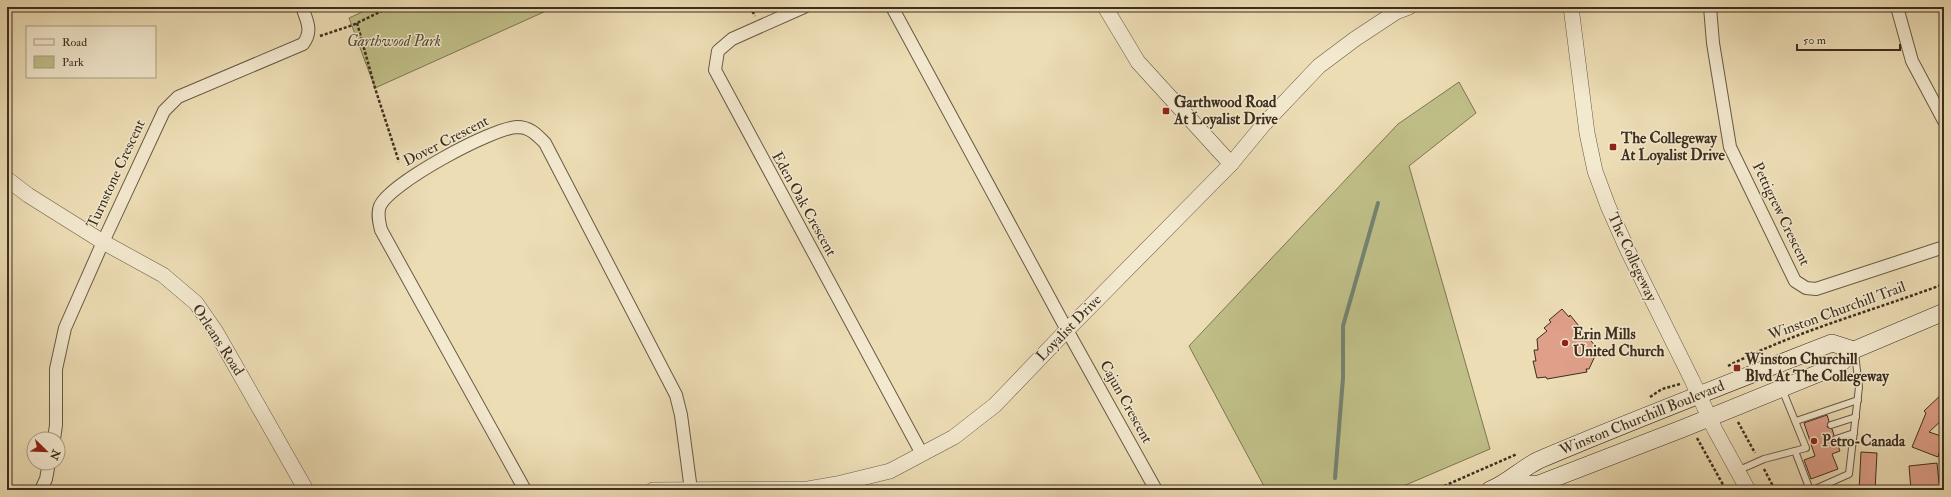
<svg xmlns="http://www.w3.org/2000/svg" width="1951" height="497" font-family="'IM FELL Double Pica',serif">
<rect width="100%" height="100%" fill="#edddb5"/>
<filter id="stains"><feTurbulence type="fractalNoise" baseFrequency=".005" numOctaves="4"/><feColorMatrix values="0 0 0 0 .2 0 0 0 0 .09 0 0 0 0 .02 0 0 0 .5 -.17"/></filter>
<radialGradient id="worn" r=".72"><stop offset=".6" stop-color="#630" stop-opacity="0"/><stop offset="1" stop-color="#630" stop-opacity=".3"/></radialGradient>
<g fill="#c0bf88" stroke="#7e7653">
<polygon points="373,7 555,7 375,88 349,18"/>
<polygon points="1459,82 1476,113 1409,166 1490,449 1394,490 1266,490 1189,346 1398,124"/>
</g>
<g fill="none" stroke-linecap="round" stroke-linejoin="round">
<polyline stroke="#748372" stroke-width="4" points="1335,478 1343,378 1343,326 1378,203"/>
</g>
<g fill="#df9f89" stroke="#3c2e1e">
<polygon points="1562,309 1569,317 1570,315 1596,347 1589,353 1595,356 1589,369 1586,369 1587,372 1547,379 1546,377 1537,378 1533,361 1536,361 1534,350 1538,350 1537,339 1547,331 1544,328 1551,322 1549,320"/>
<polygon points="1944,392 1944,418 1929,432 1944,437 1938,457 1912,447 1926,413 1924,411"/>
<polygon points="1827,415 1829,421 1827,427 1832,429 1834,435 1832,441 1837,443 1840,451 1832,454 1838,469 1811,479 1804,460 1815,456 1804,423"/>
<polygon points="1861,452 1877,453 1875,490 1859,490"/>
<polygon points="1937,463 1939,482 1942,490 1911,490 1909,466"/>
</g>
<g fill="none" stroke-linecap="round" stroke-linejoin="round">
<g stroke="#685a44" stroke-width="8">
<g id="service">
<polyline points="1796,421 1858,400"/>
<polyline points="1831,425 1856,417"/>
<polyline points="1836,439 1854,433"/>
<polyline points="1795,451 1810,490"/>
<polyline points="1737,471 1764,459 1806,448 1782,389"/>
<polyline points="1813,490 1849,474 1859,387 1855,354"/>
</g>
</g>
<g stroke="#685a44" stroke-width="14">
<g id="minor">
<polyline points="804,7 732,39 718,51 715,70 922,454"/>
<polyline points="892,7 1067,330 1156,490"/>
<polyline points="1710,7 1713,43 1730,147 1795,281 1806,288 1816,289 1944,247"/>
<polyline points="1897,7 1912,61 1944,121"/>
<path d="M54,439L56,425V369L65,328L103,242L164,111L178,97L303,44C313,31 307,21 302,7"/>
<polyline points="41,490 46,479 49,463"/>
<path d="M525,490L381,230C379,222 377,213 380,206C390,183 492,128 517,127C530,127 537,135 545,143L676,395L681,415L691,490"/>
</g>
</g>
<g stroke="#685a44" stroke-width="16">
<g id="tertiary">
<polyline points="1105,7 1138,62 1231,164"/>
<polyline points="1571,7 1587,133 1595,171 1608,206 1628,251 1692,380 1715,430 1748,490"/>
<polyline points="7,179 28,195 103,242 163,275 196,303 216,332 306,490"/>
<polyline points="653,490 808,489 837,484 890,471 954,437 995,405 1067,330 1231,164 1264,124 1319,66 1355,39 1396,12 1409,7"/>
</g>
</g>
<g stroke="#3c2e1e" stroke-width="18">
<g id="secondary">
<polyline points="1502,485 1539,484 1684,428 1839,365 1854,350 1944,312"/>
<path d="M1490,490C1508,483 1522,468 1539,460C1636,419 1734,381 1832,343L1854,350"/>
</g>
</g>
<g stroke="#3c2e1e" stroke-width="2.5" stroke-dasharray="3 2" stroke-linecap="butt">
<polyline points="750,7 755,16"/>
<polyline points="357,23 375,88 399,162"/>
<polyline points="320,36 353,25 390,7"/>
<path d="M1728,366C1796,331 1872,311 1944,284"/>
<polyline points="1650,397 1662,389 1680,384"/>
<polyline points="1738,422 1755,453"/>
<polyline points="1697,438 1726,490"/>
<polyline points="1764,469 1775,490"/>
<polyline points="1435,490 1517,454"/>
</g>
<use href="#service" stroke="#f3e9cf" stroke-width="6"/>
<use href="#minor" stroke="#f3e9cf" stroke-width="12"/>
<use href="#tertiary" stroke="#f3e9cf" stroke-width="15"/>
<use href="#secondary" stroke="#f3e9cf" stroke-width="17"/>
</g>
<g fill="#8f2418" stroke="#f3e9cf" stroke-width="1.5">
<rect x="1162" y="107" width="8" height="8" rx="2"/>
<rect x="1609" y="143" width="8" height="8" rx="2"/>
<circle cx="1565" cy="343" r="4"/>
<rect x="1733" y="364" width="8" height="8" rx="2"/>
<circle cx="1814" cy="441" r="4"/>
</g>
<g text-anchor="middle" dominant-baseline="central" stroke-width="3" stroke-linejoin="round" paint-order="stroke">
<g font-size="15" font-style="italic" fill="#564b33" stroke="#f3e9cf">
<text x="394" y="41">Garthwood Park</text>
</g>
<g font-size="15" font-weight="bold" fill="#3c2e1e" stroke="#f3e9cf" text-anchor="start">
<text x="1174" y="102">Garthwood Road<tspan x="1174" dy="17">At Loyalist Drive</tspan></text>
<text x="1621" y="138">The Collegeway<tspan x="1621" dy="17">At Loyalist Drive</tspan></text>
<text x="1573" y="334">Erin Mills<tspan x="1573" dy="17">United Church</tspan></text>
<text x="1745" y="359">Winston Churchill<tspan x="1745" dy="17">Blvd At The Collegeway</tspan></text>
<text x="1822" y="441">Petro-Canada</text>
</g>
<g font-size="15" fill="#3c2e1e" stroke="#f3e9cf">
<text transform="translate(446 141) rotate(-27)">Dover Crescent</text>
<text transform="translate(116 174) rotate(-65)">Turnstone Crescent</text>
<text transform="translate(804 204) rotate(61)">Eden Oak Crescent</text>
<text transform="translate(1781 214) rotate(64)">Pettigrew Crescent</text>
<text transform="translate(1632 257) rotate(65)">The Collegeway</text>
<text transform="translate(1837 311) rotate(-20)">Winston Churchill Trail</text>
<text transform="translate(1069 328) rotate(-46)">Loyalist Drive</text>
<text transform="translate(218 340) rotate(57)">Orleans Road</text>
<text transform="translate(1126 402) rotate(61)">Cajun Crescent</text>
<text transform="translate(1642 418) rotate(-22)">Winston Churchill Boulevard</text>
</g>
</g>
<rect width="1951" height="497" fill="none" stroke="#edddb5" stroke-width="24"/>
<rect x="8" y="8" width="1935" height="481" fill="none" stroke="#3c2e1e" stroke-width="2"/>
<rect x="12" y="12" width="1927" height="473" fill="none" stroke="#3c2e1e"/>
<rect x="26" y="26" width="130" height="52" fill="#f3e9cf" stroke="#aa9e88"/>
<rect x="34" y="39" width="20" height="6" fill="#f3e9cf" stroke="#aa9e88"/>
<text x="62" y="46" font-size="12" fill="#3c2e1e">Road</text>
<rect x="34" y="56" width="20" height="12" fill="#c0bf88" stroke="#aa9e88"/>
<text x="62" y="66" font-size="12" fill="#3c2e1e">Park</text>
<g transform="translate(46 451) rotate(113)"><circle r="19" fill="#f3e9cf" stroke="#aa9e88"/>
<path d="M0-3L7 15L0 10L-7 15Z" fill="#8f2418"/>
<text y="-6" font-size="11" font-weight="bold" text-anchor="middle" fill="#3c2e1e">N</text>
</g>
<path d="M1797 44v6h103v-6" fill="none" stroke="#3c2e1e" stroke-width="2"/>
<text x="1803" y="44" font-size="12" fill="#3c2e1e" stroke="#f3e9cf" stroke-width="3" paint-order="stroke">50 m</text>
<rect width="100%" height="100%" filter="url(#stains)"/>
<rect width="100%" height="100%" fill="url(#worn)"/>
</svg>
